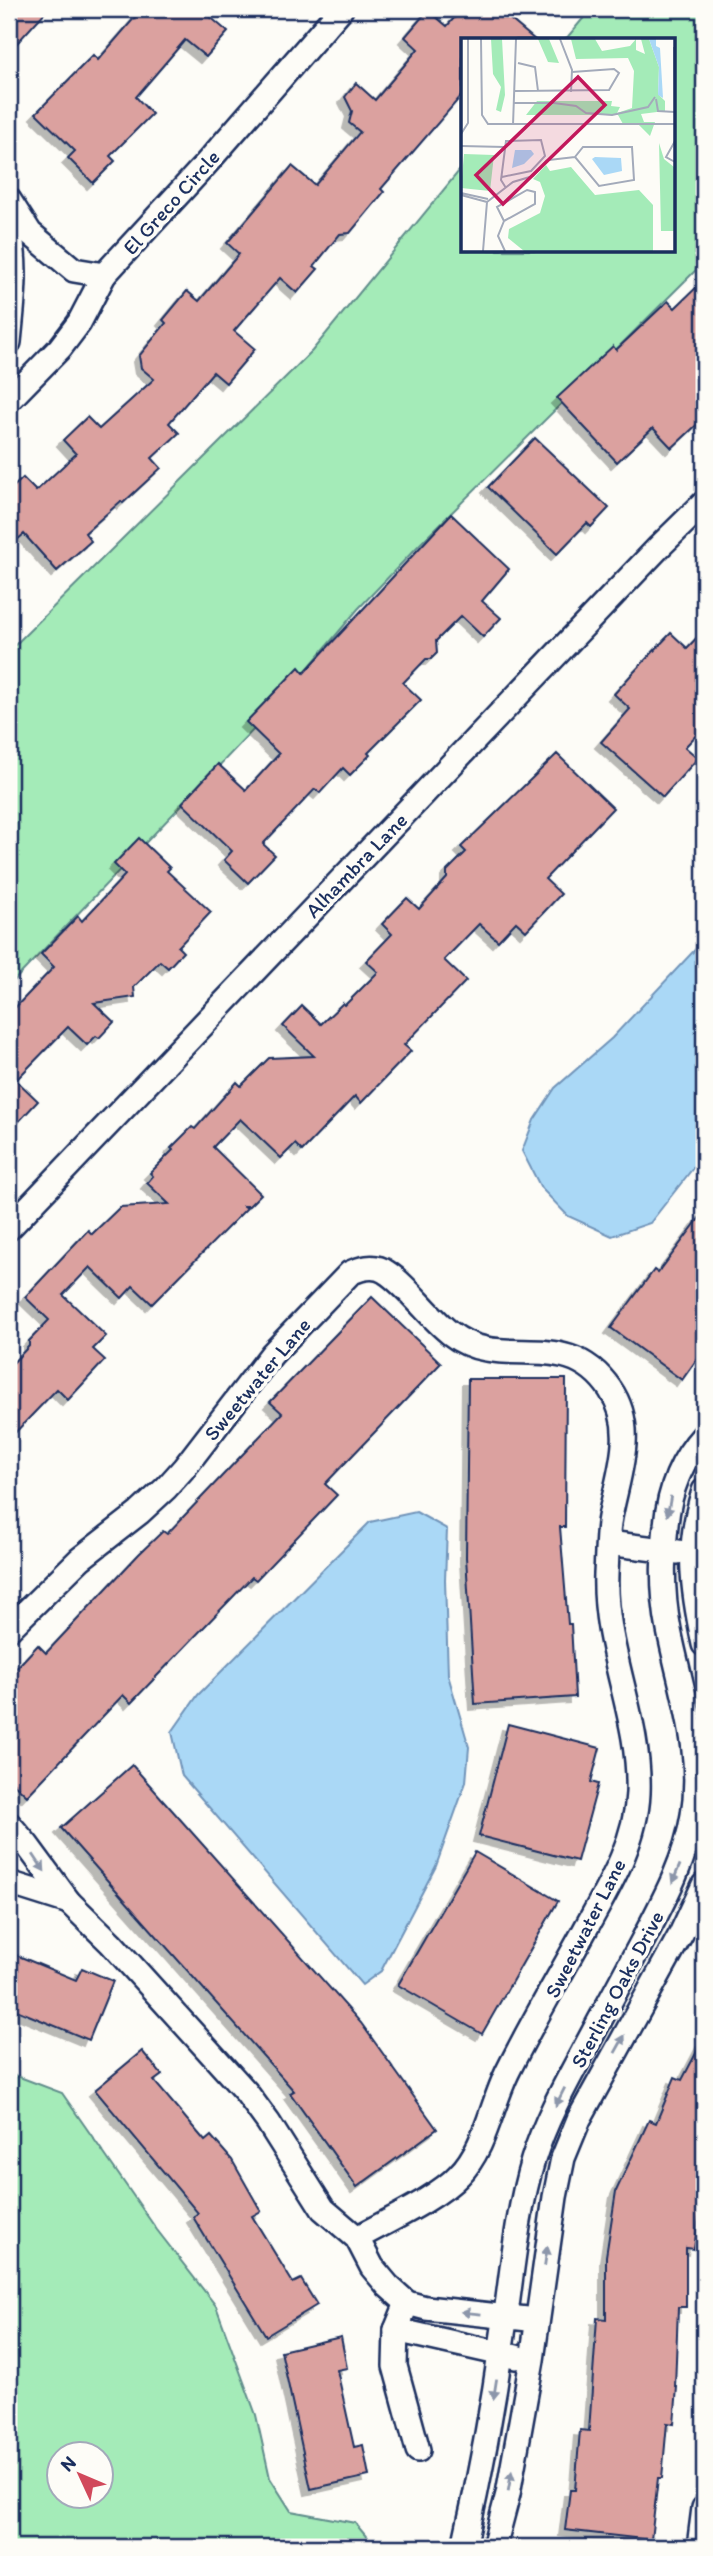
<svg xmlns="http://www.w3.org/2000/svg" width="713" height="2556" font-family="Itim,sans-serif">
<defs>
<filter id="shadow"><feDropShadow dx="-6" dy="6" stdDeviation="0" flood-color="#0004"/></filter>
</defs>
<rect width="100%" height="100%" fill="#fdfcf7"/>
<filter id="ink" filterUnits="userSpaceOnUse"><feTurbulence type="fractalNoise" baseFrequency=".0143" numOctaves="2"/><feDisplacementMap in="SourceGraphic" scale="14" xChannelSelector="R" yChannelSelector="G"/><feConvolveMatrix kernelMatrix="1 2 1 2 8 2 1 2 1" color-interpolation-filters="sRGB"/></filter>
<g filter="url(#ink)">
<g fill="#a4ebb8" stroke="#608d8b" stroke-width="2" fill-rule="evenodd">
<polygon points="591,9 704,9 704,262 420,544 358,609 276,706 9,986 9,651 312,351 463,166 463,250 673,250 673,40 565,40"/>
<path d="M9,2073L62,2093L157,2230L216,2306L256,2415L270,2478L291,2511L355,2523L375,2547H9ZM60,2454H102V2496H60Z"/>
</g>
<g fill="#aad8f6" stroke="#7194b9" stroke-width="2">
<polygon points="704,940 704,1154 650,1223 612,1236 568,1216 541,1188 522,1151 534,1120 555,1088 612,1038"/>
<polygon points="416,1512 447,1529 445,1580 448,1675 469,1747 466,1782 436,1866 381,1971 362,1985 182,1776 172,1732 198,1695 370,1522"/>
</g>
<g fill="#dba19f" stroke="#1b2f5e" stroke-width="2" filter="url(#shadow)">
<polygon points="9,9 48,9 9,52"/>
<polygon points="142,9 201,9 228,32 206,57 185,40 136,97 152,114 110,156 115,161 93,183 68,158 75,151 36,113 93,55 98,60"/>
<polygon points="462,9 498,9 535,40 463,40 463,94 381,189 384,192 350,233 340,234 314,266 318,269 297,293 280,278 234,331 255,349 226,383 213,372 169,423 179,433 152,458 161,468 123,503 121,501 85,533 91,541 57,571 24,534 9,547 9,491 23,478 36,491 76,454 63,440 87,417 99,429 154,379 141,368 139,356 166,323 163,320 187,291 199,301 239,254 227,243 292,166 315,185 360,132 349,123 352,111 345,97 356,83 375,100 418,49 405,37 428,10 447,26"/>
<polygon points="704,280 704,418 672,448 653,428 617,462 557,398 613,346 616,350 668,301 675,308"/>
<polygon points="535,438 609,508 591,527 587,523 557,554 488,487"/>
<polygon points="451,514 509,569 482,601 501,618 483,637 461,616 436,641 437,653 431,659 426,659 403,683 421,700 368,753 370,755 350,775 343,768 320,793 315,789 263,844 275,855 248,883 224,860 232,851 182,803 218,764 246,790 279,754 246,722 299,667 304,673"/>
<polygon points="704,630 704,727 685,747 698,758 663,797 601,742 630,709 614,694 631,675 671,633 687,648"/>
<polygon points="557,754 613,808 545,879 561,894 526,931 516,922 498,941 479,924 444,960 466,981 404,1045 411,1051 361,1103 355,1096 302,1151 295,1144 281,1158 240,1119 213,1147 261,1194 249,1206 244,1206 247,1208 152,1304 133,1286 122,1298 90,1267 63,1295 106,1336 93,1349 105,1360 68,1400 57,1389 9,1439 9,1367 29,1346 29,1341 49,1320 25,1297 88,1230 92,1234 120,1207 169,1204 147,1183 153,1176 150,1173 173,1150 171,1148 192,1127 195,1129 237,1082 241,1086 269,1058 314,1056 283,1026 302,1006 321,1024 343,1003 345,1005 378,972 366,961 392,934 382,924 407,898 419,909 447,878 447,871 466,852 461,847"/>
<polygon points="139,838 170,868 167,871 211,912 178,947 183,952 168,968 160,961 134,987 135,997 94,1003 114,1022 99,1038 96,1036 87,1045 68,1027 16,1080 38,1101 9,1132 9,1014 54,967 41,954 78,916 82,921 125,875 114,864"/>
<polygon points="704,1212 704,1349 682,1380 611,1328 654,1270 658,1273"/>
<polygon points="372,1297 441,1363 325,1484 337,1495 256,1580 252,1577 131,1703 123,1695 27,1796 9,1779 9,1676 38,1645 46,1653 139,1554 163,1531 167,1534 282,1413 270,1402"/>
<polygon points="468,1379 566,1379 565,1527 560,1527 568,1624 571,1624 575,1697 475,1704 466,1557"/>
<polygon points="508,1724 600,1748 591,1782 598,1784 577,1861 479,1836"/>
<polygon points="132,1765 361,2023 437,2129 357,2187 290,2093 294,2091 61,1828"/>
<polygon points="475,1852 558,1901 482,2034 398,1985"/>
<polygon points="9,1952 76,1980 82,1968 113,1981 89,2040 9,2007"/>
<polygon points="704,2038 704,2199 702,2198 694,2249 686,2248 686,2307 678,2307 675,2387 677,2387 674,2424 667,2423 662,2478 658,2478 651,2540 565,2530 570,2490 575,2490 580,2430 589,2431 597,2318 606,2319 606,2256 616,2191 649,2120 656,2123 675,2077 682,2080"/>
<polygon points="142,2051 162,2075 154,2081 205,2141 211,2136 232,2160 261,2211 252,2216 293,2283 301,2279 317,2305 266,2336 193,2217 198,2213 95,2090"/>
<polygon points="341,2337 347,2368 337,2370 354,2447 363,2445 369,2476 311,2489 281,2351"/>
</g>
<g fill="none" stroke-linecap="round" stroke-linejoin="round">
<g stroke="#1b2f5e" stroke-width="28">
<g id="street">
<polyline points="9,200 30,233 74,270 104,275"/>
<path d="M9,226C18,268 13,300 9,342"/>
<polyline points="9,400 60,348 79,323 104,275 205,165 341,9"/>
<polyline points="9,1228 659,547 704,503"/>
<path d="M704,1491C686,1546 692,1588 704,1644"/>
<polyline points="608,1543 678,1552"/>
<path d="M9,1629L80,1559L139,1513L166,1488L184,1468L272,1354L350,1273C361,1268 375,1264 386,1272C407,1285 429,1317 450,1333C502,1374 566,1324 610,1389C639,1431 616,1478 609,1523C607,1540 607,1557 606,1574C603,1649 641,1718 638,1793C636,1842 609,1886 586,1928C560,1976 531,2024 507,2073C491,2106 485,2149 459,2175C438,2198 385,2222 357,2238"/>
<polyline points="9,1824 27,1845 69,1902 111,1943 246,2092 268,2122 323,2209 357,2238 372,2267 388,2286 407,2303 426,2308 537,2320"/>
<polyline points="9,1883 69,1902"/>
<polyline points="407,2303 396,2330 395,2366 418,2450"/>
<polyline points="396,2330 516,2357"/>
<path d="M464,2547C480,2477 493,2405 503,2334C512,2276 516,2216 533,2160C545,2121 565,2085 585,2048C604,2012 624,1976 643,1940C664,1900 686,1860 693,1815C704,1752 681,1691 669,1630C662,1595 662,1560 666,1525C669,1492 681,1460 704,1435"/>
<polyline points="494,2547 508,2494 532,2360 555,2197 563,2158 579,2119 681,1934 704,1885"/>
<polyline points="699,2547 704,2508"/>
</g>
</g>
<use href="#street" stroke="#fdfcf7" stroke-width="23"/>
</g>
<defs><path id="oneway-solid" d="M-6-.8H1V-3.2L6.5 0L1 3.2V.8H-6Z" transform="scale(1.75)"/></defs>
<g fill="#8c96aa">
<use href="#oneway-solid" transform="translate(669 1506) rotate(100)"/>
<use href="#oneway-solid" transform="translate(39 1863) rotate(56)"/>
<use href="#oneway-solid" transform="translate(676 1874) rotate(113)"/>
<use href="#oneway-solid" transform="translate(620 2044) rotate(-61)"/>
<use href="#oneway-solid" transform="translate(560 2097) rotate(117)"/>
<use href="#oneway-solid" transform="translate(546 2256) rotate(-82)"/>
<use href="#oneway-solid" transform="translate(471 2313) rotate(-174)"/>
<use href="#oneway-solid" transform="translate(495 2389) rotate(99)"/>
<use href="#oneway-solid" transform="translate(510 2481) rotate(-80)"/>
</g>
</g>
<g text-anchor="middle" dominant-baseline="central" stroke-width="7" stroke-linejoin="round" paint-order="stroke">
<g font-size="21" fill="#1b2f5e" stroke="#fdfcf7">
<text transform="translate(171 202) rotate(-48)">El Greco Circle</text>
<text transform="translate(356 865) rotate(-46)">Alhambra Lane</text>
<text transform="translate(257 1379) rotate(-50)">Sweetwater Lane</text>
<text transform="translate(585 1928) rotate(-63)">Sweetwater Lane</text>
<text transform="translate(617 1989) rotate(-62)">Sterling Oaks Drive</text>
</g>
</g>
<g transform="translate(461 38)">
<rect width="214" height="214" fill="#fdfcf7"/>
<path d="M30,1H41L44,57L40,74L35,72L40,49L32,36ZM77,1H88L98,25L87,24ZM110,1H134L141,13L169,8L175,1V12L184,16L180,1H188L198,29L197,56L204,63V73L180,76L183,84H194L189,98L177,86H162L157,77H65L76,63H151L150,68L159,69L156,75L171,70L173,33L167,20L115,21ZM198,105L203,121L213,129V193H200ZM3,116L33,117L29,153L0,150ZM85,127L89,133L110,129L134,157L178,152L192,167V213H63L47,200L48,191L79,175L84,158L79,144L72,141Z" fill="#a4ebb8"/>
<path d="M188,1H195V8L199,10L202,60L197,57L198,29ZM54,112H70L73,116L63,126L51,130ZM134,119L160,120L161,133L143,137L131,121Z" fill="#aad8f6"/>
<path fill="none" stroke="#a3aaba" stroke-width="2" d="M20,1L21,77L27,86H214M99,1L111,32L110,54M213,9L214,76M57,25L74,29L77,53M54,53L148,52L158,35L153,31L111,34M195,61L197,73L214,74M53,65H93L115,68L125,75L151,77L187,69L194,59M52,87L55,1M0,96L7,85V1M214,103L205,119L214,124M0,108L44,109M122,109H171L173,142L138,148L114,119ZM88,122L114,119M41,139L70,133L84,118L80,102L45,103L40,142L45,150M66,152L74,154V166L43,183L36,169ZM0,155L27,161M0,157L26,164M43,183L37,198L44,213M22,213L26,164L52,144L72,138L86,122"/>
<path fill="#c2185b" fill-opacity="0.15" stroke="#c2185b" stroke-width="3.5" d="M117,39L144,67L42,166L15,137Z"/>
<rect width="214" height="214" fill="none" stroke="#1b2f5e" stroke-width="3.5"/>
</g>
<rect width="713" height="2556" fill="none" stroke="#fdfcf7" stroke-width="35"/>
<rect x="18" y="18" width="678" height="2521" fill="none" stroke="#1b2f5e" stroke-width="2.5" filter="url(#ink)"/>
<g transform="translate(80 2475) rotate(314)"><circle r="33" fill="#fdfcf7" stroke="#a3aaba" stroke-width="2"/>
<path d="M0-5L12 26L0 18L-12 26Z" fill="#d1495b"/>
<text y="-10" font-size="19" font-weight="bold" text-anchor="middle" fill="#1b2f5e">N</text>
</g>
</svg>
